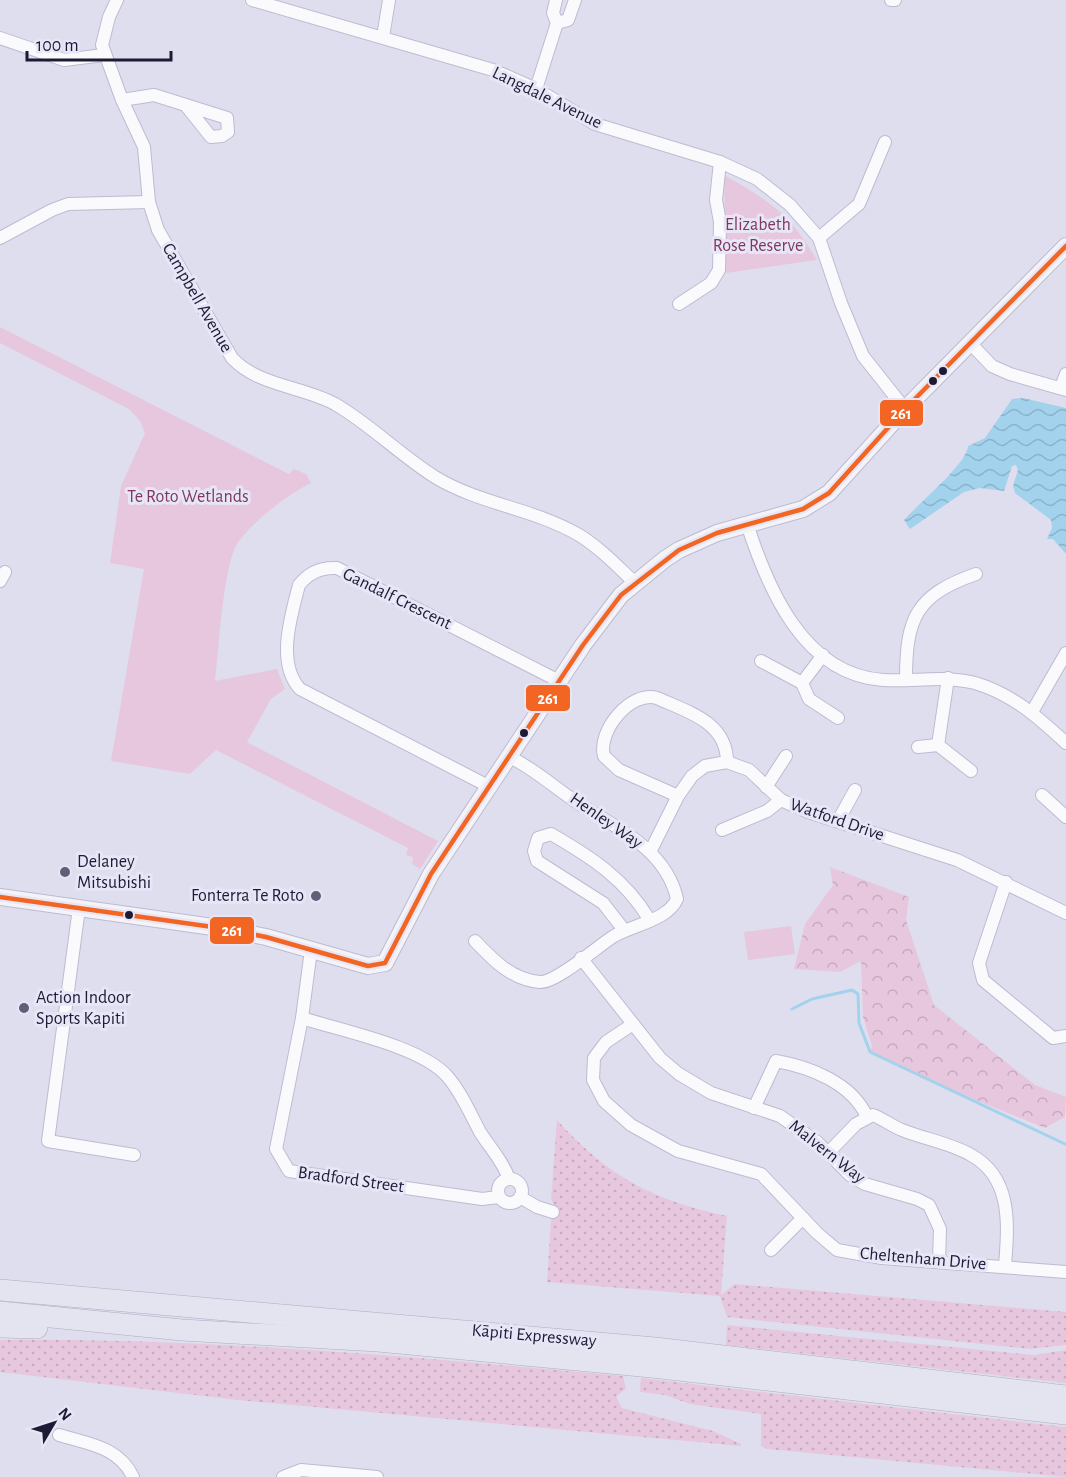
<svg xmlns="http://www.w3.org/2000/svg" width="1066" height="1477" font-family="'Alegreya Sans',sans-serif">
<defs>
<pattern id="grass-dots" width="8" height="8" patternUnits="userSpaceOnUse" patternTransform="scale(1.5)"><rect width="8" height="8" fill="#e7c7de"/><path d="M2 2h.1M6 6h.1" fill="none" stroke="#c6aabf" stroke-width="1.8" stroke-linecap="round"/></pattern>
<pattern id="forest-crowns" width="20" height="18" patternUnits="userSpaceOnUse" patternTransform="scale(1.5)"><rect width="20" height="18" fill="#e7c7de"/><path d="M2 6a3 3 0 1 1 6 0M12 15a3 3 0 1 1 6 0" fill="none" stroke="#c6aabf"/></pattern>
<pattern id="water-waves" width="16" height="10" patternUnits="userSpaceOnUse" patternTransform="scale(1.5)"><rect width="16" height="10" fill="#a2d2ec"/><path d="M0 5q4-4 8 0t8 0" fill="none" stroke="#8bb4cb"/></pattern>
</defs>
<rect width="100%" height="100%" fill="#dfdeef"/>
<g fill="url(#grass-dots)">
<path d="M557,1120C607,1176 654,1201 727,1216L721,1295L735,1284L1066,1312V1345L1030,1349L727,1317L720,1296L547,1282L551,1221L555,1206L551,1199Z"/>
<polygon points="727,1325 1034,1355 1066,1350 1066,1383 726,1345"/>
<path d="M0,1340C208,1338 415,1357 623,1376L626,1389L616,1396L622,1408L713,1431L741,1444V1446L238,1400L0,1372Z"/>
<polygon points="641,1378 1066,1427 1066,1477 767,1449 761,1446 761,1414 690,1404 665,1395 640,1392"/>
</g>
<polygon fill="url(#forest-crowns)" points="830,867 909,897 906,920 934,1005 1035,1085 1066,1097 1065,1117 1045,1128 963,1095 870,1052 872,1046 863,1017 861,961 840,972 794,969 805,924 833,885"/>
<g fill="#e7c7de">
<path d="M724,175C771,202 789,213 817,260L726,273Z"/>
<path d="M0,327L289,474L294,469L306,474L311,483C287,495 256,519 239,541C223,561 219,652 215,681L277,669L285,689L271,699L247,742L438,841L420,869L412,864L413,857L406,855L408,848L216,750L190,774L111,761L144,569L110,563L121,486L145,433L140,421L129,409L0,343Z"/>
<polygon points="791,926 795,954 748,960 744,932"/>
</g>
<path fill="url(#water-waves)" d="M1023,398L1066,408V554L1053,539H1047L1052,528L1051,520L1015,493L1013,486L1018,470L1016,465L1012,466L1004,491L980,488L964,492L910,529L904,520C918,504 967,464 968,446L985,438L1012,399Z"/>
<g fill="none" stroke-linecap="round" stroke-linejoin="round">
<polyline stroke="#a2d2ec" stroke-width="3" points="792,1009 812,999 852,990 858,994 859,1023 870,1052 1065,1144"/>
<g stroke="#bdbbd1" stroke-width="14">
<g id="street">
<path d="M117,0L109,17L102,45L122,100L144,147L149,202L158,230L232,358C258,386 302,386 335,404C371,425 400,455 435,477C479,504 535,509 579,535C600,548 617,566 635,583"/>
<polyline points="252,0 493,70 536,89 595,124 720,162 757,179 790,205 819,238 841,303 863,356 905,409"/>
<polyline points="891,0 895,0"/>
<polyline points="557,23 568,20 575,0"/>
<polyline points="383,37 389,0"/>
<polyline points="0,38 64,60 104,55"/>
<polyline points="536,89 557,23 553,13 556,0"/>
<polyline points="122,100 154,95 227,118 228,132 222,136 211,137 187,107"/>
<polyline points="0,238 52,210 68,204 149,202"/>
<polyline points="819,238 859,204 885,142"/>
<polyline points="679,304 711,283 719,270 720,222 716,200 720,162"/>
<polyline points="970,343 992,366 1010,374 1066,390"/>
<polyline points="1061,387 1066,374"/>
<path d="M747,524C768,589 804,675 883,680C914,682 944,675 975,683C1012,694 1038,717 1066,743"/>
<polyline points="0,581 5,572"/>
<polyline points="761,661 802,683 809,699 838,718"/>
<path d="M906,679C906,618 916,595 976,574"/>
<polyline points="802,683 823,655"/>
<polyline points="1032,712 1066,653"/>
<polyline points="938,745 948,678"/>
<polyline points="918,747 938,745 971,771"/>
<path d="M490,787L300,689C276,663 291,616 299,585C309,572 321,567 337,568L559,681"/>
<polyline points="766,787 786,756"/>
<polyline points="1042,795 1066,817"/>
<path d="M678,796L619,770L604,756C597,731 631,690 657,698C688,712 727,722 727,762"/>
<polyline points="838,821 855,790"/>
<polyline points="722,830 767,811 781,800"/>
<polyline points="650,852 678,796 692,776 705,766 727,762 749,770 781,800 808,812 957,860 1066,913"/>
<polyline points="1006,882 979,963 983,980 1053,1038 1066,1036"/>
<polyline points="79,908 48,1141 134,1155"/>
<path d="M624,930L603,903L537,861L534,851L538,838L551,834C591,857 625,879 649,919"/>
<path d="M475,941C493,960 512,980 540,982C556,983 598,946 614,936C633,925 668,920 677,899C667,852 620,829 584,807C558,791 538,771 510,757"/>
<polyline points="311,950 302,1018 276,1149 289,1171 482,1199 499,1197"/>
<polyline points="581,958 660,1058 679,1074 711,1093 780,1116 817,1142 850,1175 865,1184 917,1199 929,1205 940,1229 939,1262"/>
<path d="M302,1018C342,1031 420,1046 447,1076C461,1092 470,1113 480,1132C490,1148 503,1161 509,1179"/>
<polyline points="633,1024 606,1042 594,1058 593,1080 604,1101 631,1125 678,1151 761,1174 817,1233 837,1250 882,1258 1066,1272"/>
<path d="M754,1108L776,1061C810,1067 852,1083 867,1117"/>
<path d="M828,1153L856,1124L873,1115C883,1119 892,1126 902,1130C924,1139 950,1143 971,1155C1013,1178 1008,1226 1005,1266"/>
<circle cx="510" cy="1191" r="12"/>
<polyline points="520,1197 537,1207 553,1212"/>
<polyline points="771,1250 803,1218"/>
<path d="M59,1435C89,1444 119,1447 133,1477"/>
<polyline points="283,1477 301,1470 377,1477"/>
</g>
</g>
<g stroke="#bdbbd1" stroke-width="18">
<polyline id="secondary" points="0,897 220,928 266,937 368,966 385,963 431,874 583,645 621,595 665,559 679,550 717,533 803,509 829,493 905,409 1066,246"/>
</g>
<g stroke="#afadc2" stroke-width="22">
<g id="highway">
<polyline points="0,1290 655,1348 1066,1396"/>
<polyline points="0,1312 182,1330 378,1341 652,1367 1066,1414"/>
<polyline points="0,1327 37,1328"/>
</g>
</g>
<use href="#street" stroke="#fafafd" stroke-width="12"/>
<use href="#secondary" stroke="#f3f3f8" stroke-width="16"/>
<use href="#highway" stroke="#e4e3f0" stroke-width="21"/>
<g stroke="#e7e6f6" stroke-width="9">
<polyline id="bus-1" points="0,897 220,928 266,937 368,966 385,963 431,874 583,645 621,595 679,550 717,533 803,509 829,493 905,409 1066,246"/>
</g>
<use href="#bus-1" stroke="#f26522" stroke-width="4.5"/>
</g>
<g fill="#1d1a36" stroke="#e7e6f6" stroke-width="2">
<circle cx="943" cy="371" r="5"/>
<circle cx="933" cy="381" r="5"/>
<circle cx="524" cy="733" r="5"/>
<circle cx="129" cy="915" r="5"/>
</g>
<g fill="#615f77" stroke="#e7e6f6" stroke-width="2">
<circle cx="65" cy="872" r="6"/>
<circle cx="316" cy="896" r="6"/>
<circle cx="24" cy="1008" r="6"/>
</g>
<g text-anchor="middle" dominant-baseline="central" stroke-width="6" stroke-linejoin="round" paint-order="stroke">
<g font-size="18" fill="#1d1a36" stroke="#e7e6f6">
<text transform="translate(547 98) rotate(26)">Langdale Avenue</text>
<text transform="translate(197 298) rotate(60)">Campbell Avenue</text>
<text transform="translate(397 599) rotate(26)">Gandalf Crescent</text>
<text transform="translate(837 820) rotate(19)">Watford Drive</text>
<text transform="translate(606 821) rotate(35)">Henley Way</text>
<text transform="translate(827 1152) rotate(38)">Malvern Way</text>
<text transform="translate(351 1180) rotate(8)">Bradford Street</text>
<text transform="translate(923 1259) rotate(5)">Cheltenham Drive</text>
<text transform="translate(534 1336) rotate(5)">Kāpiti Expressway</text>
</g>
<g font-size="18" fill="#803860" stroke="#e7e6f6">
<text x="758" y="225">Elizabeth<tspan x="758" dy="21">Rose Reserve</tspan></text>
<text x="188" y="497">Te Roto Wetlands</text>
</g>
<g font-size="18" fill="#1d1a36" stroke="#e7e6f6" text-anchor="start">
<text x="77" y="862">Delaney<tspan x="77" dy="21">Mitsubishi</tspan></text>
<text x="304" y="896" text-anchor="end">Fonterra Te Roto</text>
<text x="36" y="998">Action Indoor<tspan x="36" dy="21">Sports Kapiti</tspan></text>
</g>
</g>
<g stroke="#e7e6f6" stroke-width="2">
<rect x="879" y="399" width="45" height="28" rx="6" fill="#f26522"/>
<rect x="525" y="684" width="46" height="28" rx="6" fill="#f26522"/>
<rect x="209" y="916" width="46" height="29" rx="6" fill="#f26522"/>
</g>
<g font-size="16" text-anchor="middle" font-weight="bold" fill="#fff">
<text x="901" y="419">261</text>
<text x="548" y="704">261</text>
<text x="232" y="936">261</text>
</g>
<g transform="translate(54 1423) rotate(51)" stroke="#e7e6f6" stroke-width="4.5" paint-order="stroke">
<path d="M0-4.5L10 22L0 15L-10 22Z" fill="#1d1a36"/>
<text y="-9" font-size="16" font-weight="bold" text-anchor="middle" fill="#1d1a36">N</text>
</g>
<path d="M27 51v9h144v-9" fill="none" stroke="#1d1a36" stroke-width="3"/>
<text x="36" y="51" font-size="18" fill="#1d1a36" stroke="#e7e6f6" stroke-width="4.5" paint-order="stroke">100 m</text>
</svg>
